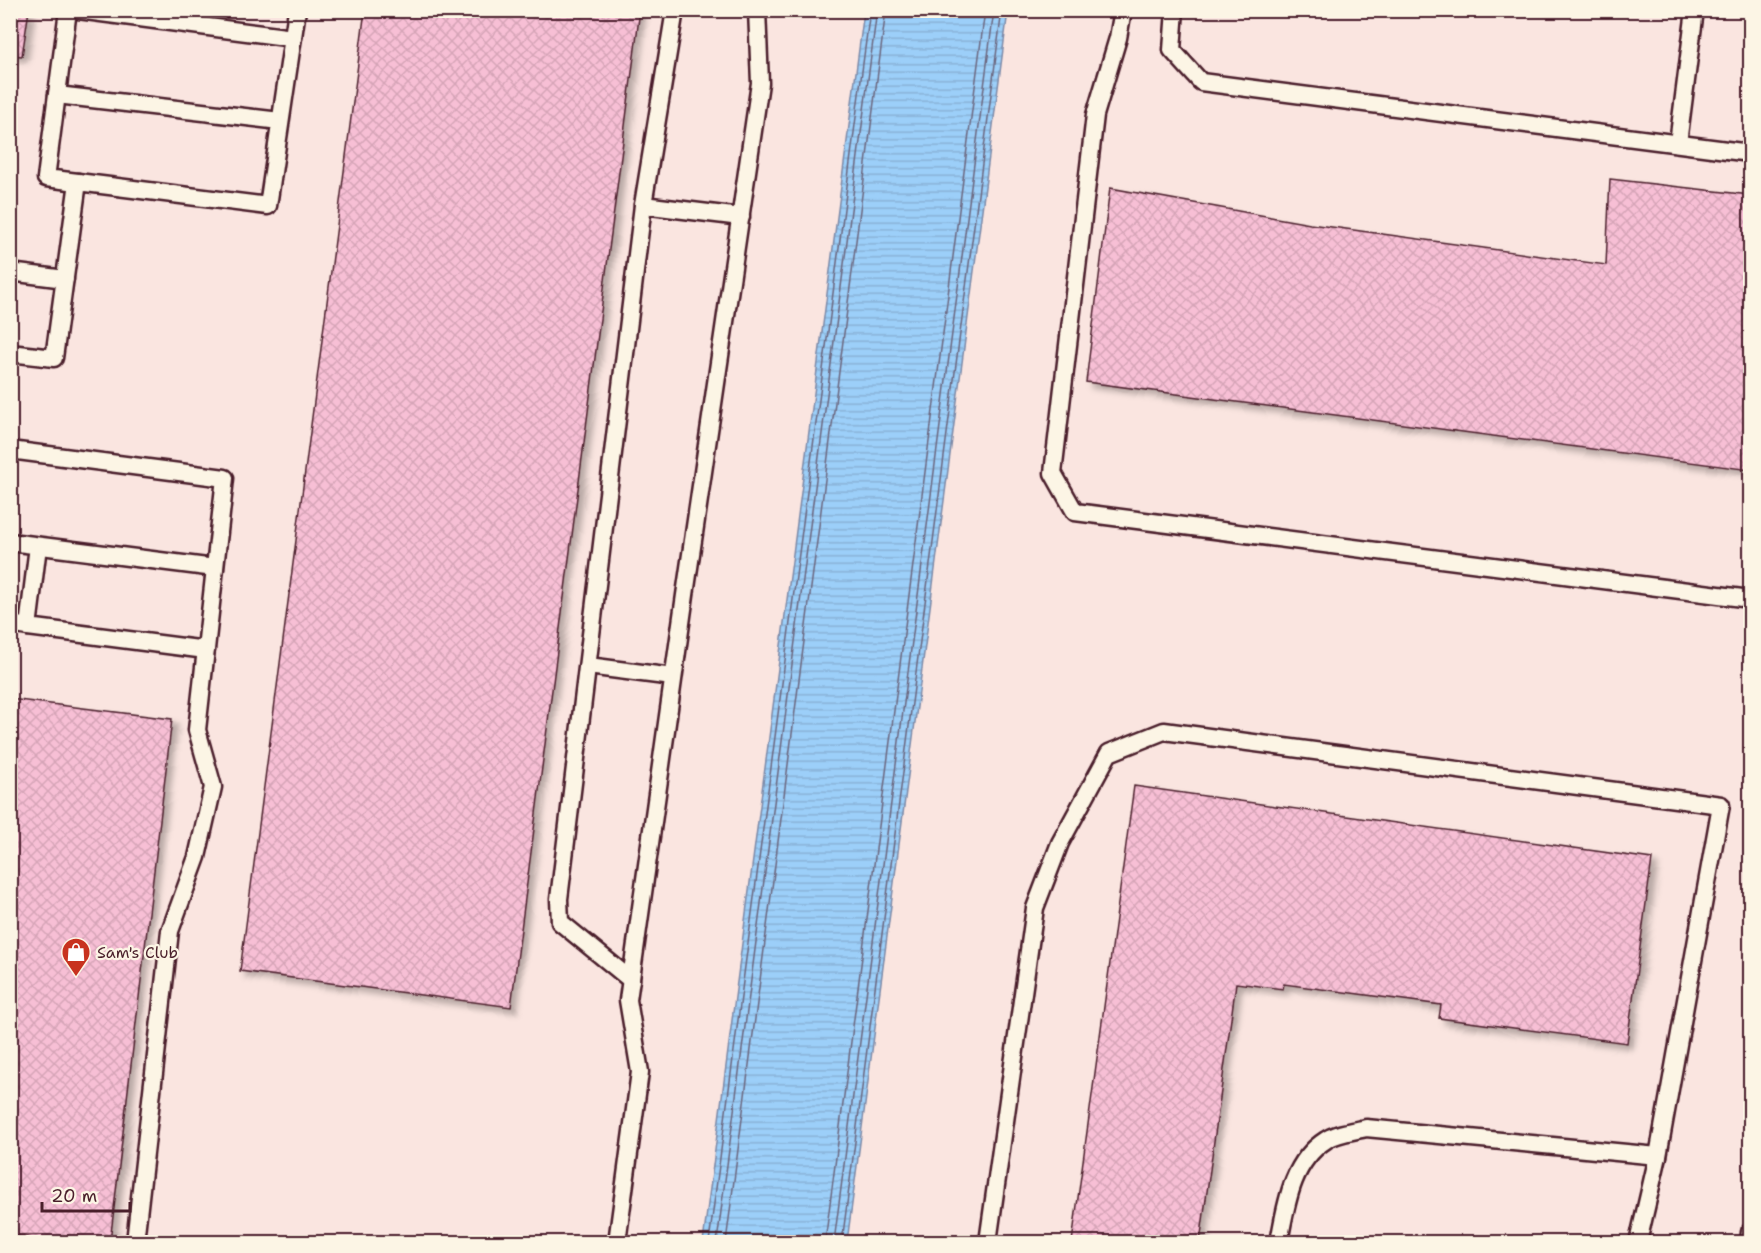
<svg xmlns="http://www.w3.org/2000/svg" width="1761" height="1253" font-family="'Shantell Sans',sans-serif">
<defs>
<pattern id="water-rules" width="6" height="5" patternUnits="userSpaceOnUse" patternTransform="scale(1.5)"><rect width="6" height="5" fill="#9ccff9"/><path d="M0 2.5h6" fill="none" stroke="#88b1d6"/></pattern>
<pattern id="building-cross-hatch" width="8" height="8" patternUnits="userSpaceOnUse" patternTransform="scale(1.5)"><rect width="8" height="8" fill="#f7bfd5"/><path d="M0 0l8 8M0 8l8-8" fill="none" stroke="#d5a4b7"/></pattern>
<filter id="shadow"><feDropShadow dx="5.5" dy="5.5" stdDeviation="3" flood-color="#0004"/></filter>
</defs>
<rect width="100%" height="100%" fill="#fcf5e5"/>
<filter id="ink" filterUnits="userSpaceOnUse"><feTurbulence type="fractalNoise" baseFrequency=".0167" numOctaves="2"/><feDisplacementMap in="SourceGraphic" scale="12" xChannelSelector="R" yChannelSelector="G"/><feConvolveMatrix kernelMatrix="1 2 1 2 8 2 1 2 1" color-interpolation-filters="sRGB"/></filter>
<g filter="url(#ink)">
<rect fill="#fae5e0" x="11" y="11" width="1739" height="1231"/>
<polygon fill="url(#water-rules)" stroke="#7b89a7" stroke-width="1.5" points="864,11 1008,11 847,1242 703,1242"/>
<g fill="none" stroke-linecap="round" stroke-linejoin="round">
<g stroke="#6b657d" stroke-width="1.5">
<polyline points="709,1242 870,10"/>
<polyline points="717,1242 877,10"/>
<polyline points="726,1242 886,10"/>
<polyline points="825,1242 985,10"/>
<polyline points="834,1242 994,10"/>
<polyline points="842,1242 1002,10"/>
</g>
</g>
<g fill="url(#building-cross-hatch)" stroke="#4a1f2b" stroke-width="1.5" filter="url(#shadow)">
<polygon points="10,10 29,10 22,56 10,55"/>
<polygon points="365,10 640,10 511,1007 240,971"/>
<polygon points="1610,179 1750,195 1750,247 1747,273 1750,274 1750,470 1086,382 1110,188 1310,224 1606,265"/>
<polygon points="10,699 172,719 110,1242 49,1242 49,1240 10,1235"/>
<polygon points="1134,786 1652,859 1627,1043 1439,1018 1441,1005 1284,984 1283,989 1236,983 1200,1242 1072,1242"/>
</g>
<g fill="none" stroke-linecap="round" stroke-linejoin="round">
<g stroke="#4a1f2b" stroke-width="21">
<g id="service">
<polyline points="68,10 46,178 268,206 297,10"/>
<polyline points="78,10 293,38"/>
<polyline points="1123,10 1118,38 1095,115 1053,473 1075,512 1750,599"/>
<polyline points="1175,10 1172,50 1201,82 1750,153"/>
<polyline points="57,95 280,121"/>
<polyline points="1678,143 1695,10"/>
<polyline points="643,205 675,10"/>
<polyline points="10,272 65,279"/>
<polyline points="10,353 54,358 78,182"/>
<polyline points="10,450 225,478 197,730 213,787 197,857 170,931 135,1242"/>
<polyline points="10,542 215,568"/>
<polyline points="38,546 28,627 206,650"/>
<polyline points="10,624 28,627"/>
<polyline points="588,666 673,677"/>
<polyline points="631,980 560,922 559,899 643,205 741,217"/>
<polyline points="617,1242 640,1072 628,1000 685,595 760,83 757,10"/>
<polyline points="988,1242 1035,908 1060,843 1109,753 1164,731 1721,805 1658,1156 1638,1242"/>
<path d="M1279,1242C1286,1206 1291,1162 1326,1140C1336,1133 1354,1131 1366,1128L1658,1156"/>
<polyline points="1749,1242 1750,1232"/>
</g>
</g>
<use href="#service" stroke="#fcf5e5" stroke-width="16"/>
</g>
</g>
<defs>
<g id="shop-pin" transform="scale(1.5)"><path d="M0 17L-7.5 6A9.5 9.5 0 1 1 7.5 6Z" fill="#c8321e" stroke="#fcf5e5"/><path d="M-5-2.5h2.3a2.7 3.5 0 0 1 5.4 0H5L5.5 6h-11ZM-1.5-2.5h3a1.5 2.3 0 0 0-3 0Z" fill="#fff"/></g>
</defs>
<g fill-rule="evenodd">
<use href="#shop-pin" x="76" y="952"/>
</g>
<g text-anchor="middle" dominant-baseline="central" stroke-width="4.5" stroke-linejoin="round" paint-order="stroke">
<g font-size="16" fill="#4a1f2b" stroke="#fcf5e5" text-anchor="start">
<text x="97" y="952">Sam's Club</text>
</g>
</g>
<rect width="1761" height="1253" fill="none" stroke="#fcf5e5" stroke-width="36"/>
<rect x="18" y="18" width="1725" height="1217" fill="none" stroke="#4a1f2b" stroke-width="2" filter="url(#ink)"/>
<path d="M42 1202v9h88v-9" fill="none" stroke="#4a1f2b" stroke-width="3"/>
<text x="51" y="1202" font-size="18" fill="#4a1f2b" stroke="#fcf5e5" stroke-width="4.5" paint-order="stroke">20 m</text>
</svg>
